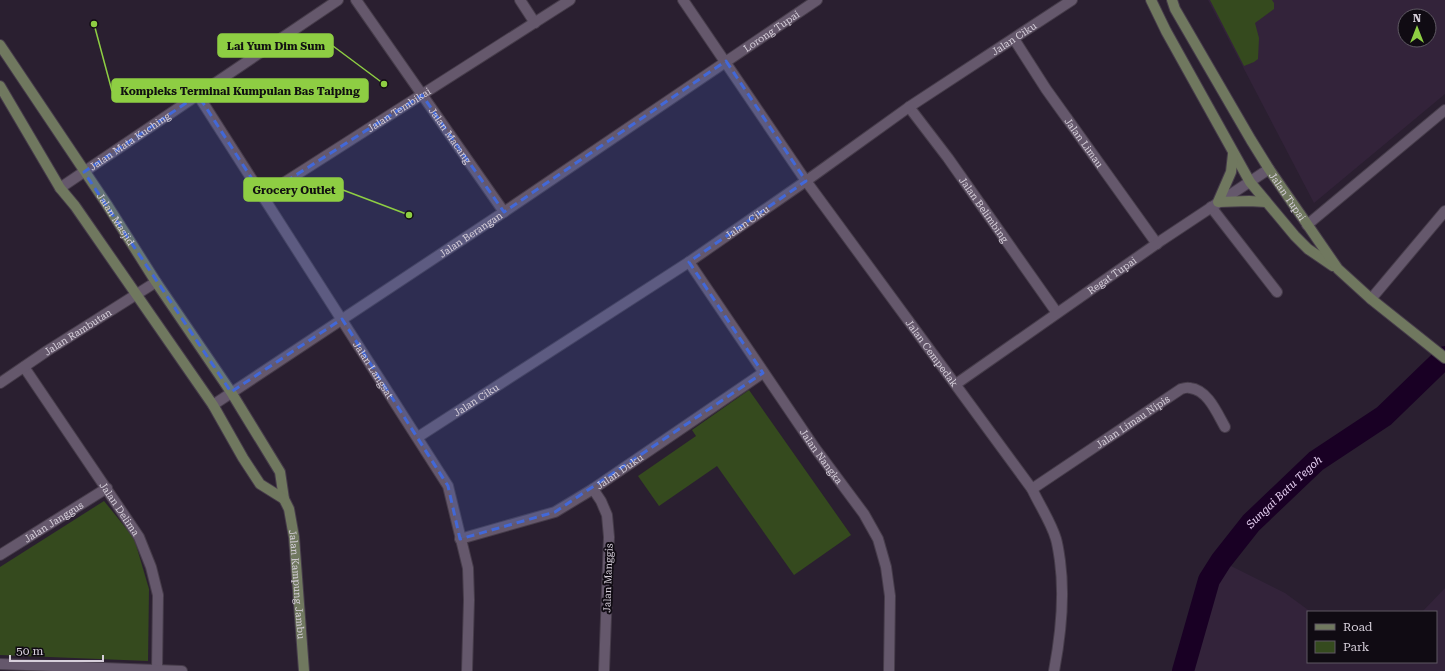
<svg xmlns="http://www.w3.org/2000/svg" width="1445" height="671" font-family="'Roboto Serif',serif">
<rect width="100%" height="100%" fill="#2a1f30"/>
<g fill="#33233a" fill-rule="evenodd">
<path d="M1208,0H1445V94L1314,203ZM1405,16H1429V40H1405Z"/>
<polygon points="1221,561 1285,593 1311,612 1308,612 1308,662 1436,662 1436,612 1422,612 1445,588 1445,671 1186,671"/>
</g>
<g fill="#354a1e">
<polygon points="1210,0 1272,0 1274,3 1274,9 1255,23 1259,38 1258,59 1254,62 1244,66"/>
<polygon points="749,390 851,535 794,575 717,466 659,506 638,476 696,436 692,430"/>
<polygon points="104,501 134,538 149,589 148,661 0,655 0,567"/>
</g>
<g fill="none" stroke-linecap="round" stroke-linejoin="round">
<path stroke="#190024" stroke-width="22" id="s1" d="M1183,671L1209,580L1221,561L1251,523L1316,461L1384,416L1445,357"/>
<g stroke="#463c4a" stroke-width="12">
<g id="street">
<path id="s2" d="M356,0L504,212"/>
<polyline points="520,0 535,23"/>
<path id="s3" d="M683,0L806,181L1032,489C1040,506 1051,522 1056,539C1058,546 1059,554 1060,561C1065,598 1061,634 1054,671"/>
<path id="s4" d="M1014,39L1046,89L1157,244"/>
<path id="s5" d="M198,95L448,486L468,568L469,600L467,671"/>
<path id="s6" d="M909,107L948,158L1057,313"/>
<path id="s7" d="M60,188L338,0"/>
<path id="s8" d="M263,196L570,0"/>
<polyline points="1211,207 1277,292"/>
<polyline points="1307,225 1445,110"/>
<path id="s9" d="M689,262L815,448L864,514L878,539L886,567L890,596L889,671"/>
<polyline points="1371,299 1445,211"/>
<path id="s10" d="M24,367L139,537L151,567L158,595L157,671"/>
<path id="s11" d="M0,383L47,351L156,282"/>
<path id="s12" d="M956,384L1162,240L1269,169"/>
<path id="s13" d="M213,405L504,212L817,0"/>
<path id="s14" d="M418,437L689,262L806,181L909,107L1072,0"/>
<polyline points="593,489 601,501 607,515 609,537 604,671"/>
<path id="s15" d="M1032,489L1181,389C1184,388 1187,387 1190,388C1208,390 1217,413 1225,427"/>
<path id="s16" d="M460,539L555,512L593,489L763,373"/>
<path id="s17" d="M0,555L107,488"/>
<polyline points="0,664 182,671"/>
</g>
</g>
<g stroke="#463c4a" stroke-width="12">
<g id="secondary">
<polyline points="1151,0 1166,31 1250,182 1295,236 1308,249 1333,266"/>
<path id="s18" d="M1172,0L1175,9L1251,140L1269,169L1338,269L1371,299L1445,358"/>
<path id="s19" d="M0,45L106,203L156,282L231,392L280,472L284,499L289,509L294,537L304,671"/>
<polyline points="0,86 60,188 75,206 213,405 243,458 260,484 284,499"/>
<polyline points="1233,154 1231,172 1218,202 1249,201 1266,202"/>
</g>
</g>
<use href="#street" stroke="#65586c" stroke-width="10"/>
<use href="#secondary" stroke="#70785f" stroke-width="10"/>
</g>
<path fill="#4268d8" fill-opacity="0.2" stroke="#4268d8" stroke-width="3" stroke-dasharray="8 5" stroke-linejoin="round" d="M726,61L806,181L689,262L763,373L555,512L460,539L448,486L342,319L231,392L84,172L198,95L263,196L422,95L504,212Z"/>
<g text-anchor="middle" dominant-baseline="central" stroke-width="4" stroke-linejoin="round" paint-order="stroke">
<g font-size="10" fill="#d6cfda" stroke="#100b13">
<text stroke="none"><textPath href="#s13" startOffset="672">Lorong Tupai</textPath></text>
<text stroke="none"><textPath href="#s14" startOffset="717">Jalan Ciku</textPath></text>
<text stroke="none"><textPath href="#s8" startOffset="161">Jalan Tembikai</textPath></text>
<text stroke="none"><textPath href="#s2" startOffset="165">Jalan Macang</textPath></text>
<text stroke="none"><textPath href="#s7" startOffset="84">Jalan Mata Kuching</textPath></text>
<text stroke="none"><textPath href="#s4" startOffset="125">Jalan Limau</textPath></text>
<text stroke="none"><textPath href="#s18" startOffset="228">Jalan Tupai</textPath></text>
<text stroke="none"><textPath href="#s6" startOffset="127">Jalan Belimbing</textPath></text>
<text stroke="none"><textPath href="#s19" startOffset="209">Jalan Masjid</textPath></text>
<text stroke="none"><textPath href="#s14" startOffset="393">Jalan Ciku</textPath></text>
<text stroke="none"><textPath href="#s13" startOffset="309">Jalan Berangan</textPath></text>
<text stroke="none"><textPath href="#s12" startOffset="190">Regat Tupai</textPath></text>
<text stroke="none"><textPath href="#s11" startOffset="93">Jalan Rambutan</textPath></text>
<text stroke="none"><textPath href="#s3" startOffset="432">Jalan Cempedak</textPath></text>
<text stroke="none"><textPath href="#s5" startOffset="326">Jalan Langsat</textPath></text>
<text stroke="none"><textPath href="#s14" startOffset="69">Jalan Ciku</textPath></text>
<text stroke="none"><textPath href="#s15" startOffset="121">Jalan Limau Nipis</textPath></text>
<text stroke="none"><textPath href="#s9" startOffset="235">Jalan Nangka</textPath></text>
<text stroke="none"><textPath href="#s16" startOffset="175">Jalan Duku</textPath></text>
<text stroke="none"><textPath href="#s10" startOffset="171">Jalan Delima</textPath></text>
<text stroke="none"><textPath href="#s17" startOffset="63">Jalan Janggus</textPath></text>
<text transform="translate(608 578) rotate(-88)">Jalan Manggis</text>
<text stroke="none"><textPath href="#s19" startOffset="625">Jalan Kampung Jambu</textPath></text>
</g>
<g font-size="11" font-style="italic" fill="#e8d0f4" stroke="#100b13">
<text stroke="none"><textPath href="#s1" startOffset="211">Sungai Batu Tegoh</textPath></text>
</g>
</g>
<path fill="none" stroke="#8ece43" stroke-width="1.5" d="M384 84L333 46M94 24L112 91M409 215L343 190"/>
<g fill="#8ece43" stroke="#100b13" stroke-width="1.5">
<circle cx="384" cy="84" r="4"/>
<circle cx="94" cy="24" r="4"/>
<circle cx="409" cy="215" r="4"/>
</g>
<g fill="#8ece43" stroke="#8ece43" stroke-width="1.5">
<rect x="218" y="34" width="115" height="23" rx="4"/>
<rect x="112" y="79" width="256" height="23" rx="4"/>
<rect x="244" y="178" width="99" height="23" rx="4"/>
</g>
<g font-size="11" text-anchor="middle" font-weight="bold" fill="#111">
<text x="276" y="50">Lai Yum Dim Sum</text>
<text x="240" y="95">Kompleks Terminal Kumpulan Bas Taiping</text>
<text x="294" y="194">Grocery Outlet</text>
</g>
<rect x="1307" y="611" width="130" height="52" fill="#100b13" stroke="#5f5963"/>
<rect x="1315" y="624" width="20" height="6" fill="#70785f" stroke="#5f5963"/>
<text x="1343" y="631" font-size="12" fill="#d6cfda">Road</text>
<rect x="1315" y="641" width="20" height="12" fill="#354a1e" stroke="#5f5963"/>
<text x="1343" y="651" font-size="12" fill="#d6cfda">Park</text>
<g transform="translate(1417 28)"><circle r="19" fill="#100b13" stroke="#5f5963"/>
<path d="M0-3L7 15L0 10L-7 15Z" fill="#8ece43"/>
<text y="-6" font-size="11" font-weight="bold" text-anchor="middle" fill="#d6cfda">N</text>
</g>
<path d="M10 655v6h93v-6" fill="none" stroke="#d6cfda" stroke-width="2"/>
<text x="16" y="655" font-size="12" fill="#d6cfda" stroke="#100b13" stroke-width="3" paint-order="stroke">50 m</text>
</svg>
